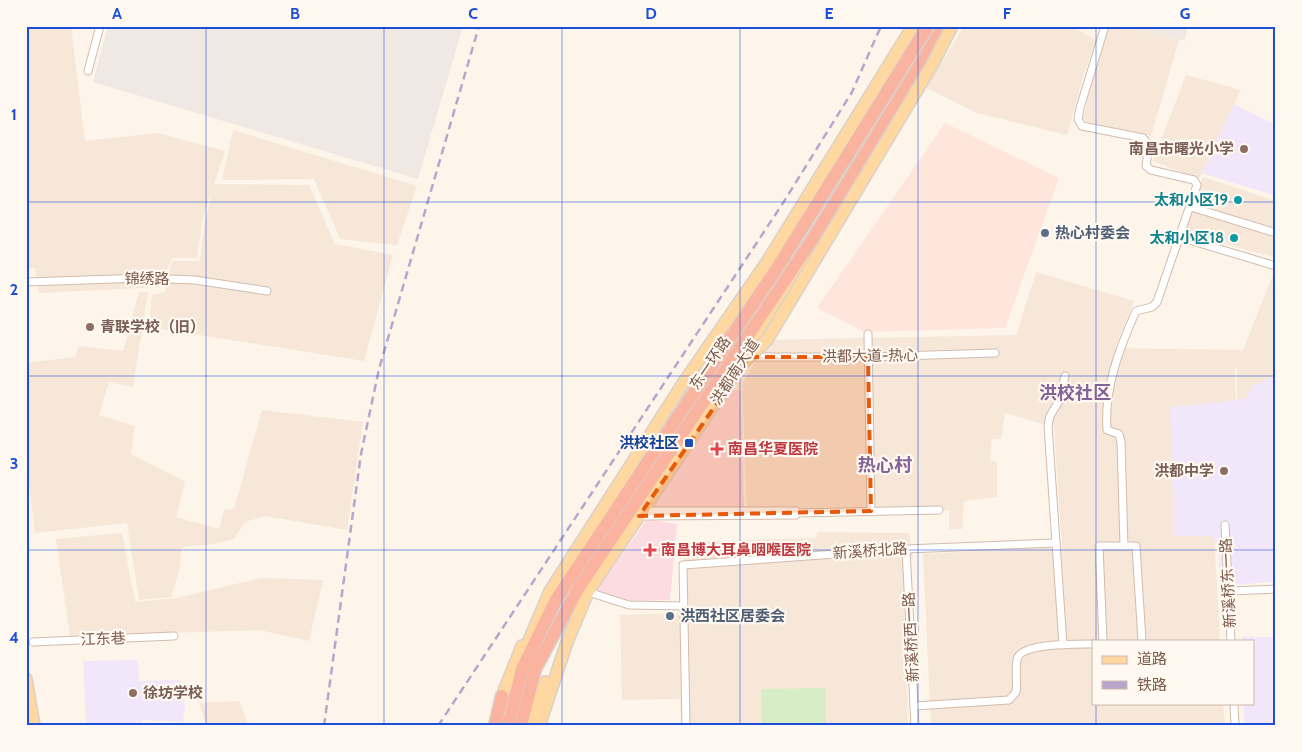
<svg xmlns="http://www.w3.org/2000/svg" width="1302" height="752" font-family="Cabin,'Noto Sans SC',sans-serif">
<rect width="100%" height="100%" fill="#fdf5ea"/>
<g fill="#f6e7d8">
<polygon points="26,26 71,26 85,141 158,133 225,151 214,184 309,185 335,244 393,255 364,361 149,327 152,295 165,292 172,261 200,261 204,226 213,187 203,217 197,258 172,258 160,287 39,293 35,268 26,268"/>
<polygon points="964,26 1071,26 1096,40 1083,76 1067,135 977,113 926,88"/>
<polygon points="1108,26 1123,26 1179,40 1151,136 1087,122 1083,118"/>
<polygon points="1186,75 1241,90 1199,179 1153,161"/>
<polygon points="233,130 417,186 397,245 340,239 314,179 222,180"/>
<polygon points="1203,177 1276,201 1276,258 1184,232"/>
<polygon points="1276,267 1276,386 1237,408 1237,366 1235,371 1236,404 1214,533 1220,641 1093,641 1093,703 1223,703 1225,726 931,726 923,554 1062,547 1054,427 1005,413 1001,439 992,439 990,460 997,462 997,497 964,501 962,529 949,529 949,510 747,514 742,384 768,340 1016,335 1014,352 1016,336 1036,272 1134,301 1115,348 1243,350"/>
<polygon points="139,292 148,292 133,387 109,382 99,415 135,426 131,454 185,481 176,517 219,529 224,510 234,509 262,410 363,422 347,530 265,516 245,522 234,539 208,545 187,546 181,549 180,568 171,597 139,600 127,523 35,533 26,459 26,363 75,357 79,346 123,351"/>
<polygon points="817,532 909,533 913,558 903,559 908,726 681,726 680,699 622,700 620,615 685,613 683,542 816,538"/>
<polygon points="122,533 135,602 176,598 261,578 323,580 309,641 260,630 70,636 56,539"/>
<polygon points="239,701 249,726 207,726 199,703"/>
</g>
<polygon fill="#fee6dd" points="945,123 1059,178 1005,328 864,332 817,308"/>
<g fill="#efe8e3">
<polygon points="108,26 463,26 418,179 93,82"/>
<polygon points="1123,26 1188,26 1185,41"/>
</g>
<g fill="#f2e6fa">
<polygon points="1234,104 1276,125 1276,196 1202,173"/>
<polygon points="1267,379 1276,379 1276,581 1220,587 1218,547 1212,536 1174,536 1170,407 1238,400 1246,398 1252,387"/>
<polygon points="1242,637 1276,637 1276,726 1244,726 1244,703 1253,703 1253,641 1242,641"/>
<polygon points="138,660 139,681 180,680 185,705 183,722 142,720 142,726 86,726 83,661"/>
</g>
<g fill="#fcdce1">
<polygon points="730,390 741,390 744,507 650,507"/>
<polygon points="647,519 677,524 670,600 631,601 597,591"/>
</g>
<polygon fill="#d7edc6" points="826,688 826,726 762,726 761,689"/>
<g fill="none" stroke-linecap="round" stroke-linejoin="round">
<g stroke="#d2bcae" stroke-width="9">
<g id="street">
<path d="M1105,26L1080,108L1078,119L1082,126L1143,138L1149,145L1146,166L1151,170L1194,180L1197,185L1157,302L1152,307L1136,311C1119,349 1104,388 1107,430L1119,434L1121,442L1124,546"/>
<polyline points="88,71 100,26"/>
<polyline points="1191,207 1276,233"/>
<polyline points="1179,237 1276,266"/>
<polyline points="26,282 144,278 195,280 267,291"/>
<polyline points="868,334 871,511"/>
<polyline points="750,357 868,357 995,353"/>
<polyline points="796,513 939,510"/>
<polyline points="639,516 796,515 796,511 642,511"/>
<polyline points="1225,525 1231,641"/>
<polyline points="906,549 915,726"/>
<polyline points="1229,591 1276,589"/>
<polyline points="588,592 629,605 683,606"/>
<polyline points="1103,641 1099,546 1136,546 1142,641"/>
<polyline points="33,642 174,636"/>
<polyline points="1063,645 1048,426 1050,416 1059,401 1065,376"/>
<polyline points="1234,703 1235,726"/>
<path d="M914,706L1009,700L1016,692C1018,682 1014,667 1018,657C1025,643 1078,644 1093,644"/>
<polyline points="686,726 683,565 906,549 1056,543"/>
</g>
</g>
<g stroke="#dad1cd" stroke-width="14">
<g id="primary">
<polyline points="523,655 550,591 684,382 767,262 913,26"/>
<polyline points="26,679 34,726"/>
<polyline points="502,696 522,646"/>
<polyline points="531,726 545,682"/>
<polyline points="539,726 567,642 588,592 739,367 815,247"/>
</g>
</g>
<g stroke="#dad1cd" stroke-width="15">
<g id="highway">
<polyline points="495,726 502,696"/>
<polyline points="508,726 522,669 557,598 779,265 928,26"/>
<polyline points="521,726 535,669 578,589 814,237 944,26"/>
</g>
</g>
<use href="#street" stroke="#fff" stroke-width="7"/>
<use href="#primary" stroke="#fed8a0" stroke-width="11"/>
<use href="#highway" stroke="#fab39e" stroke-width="12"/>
<g stroke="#b8a6ca" stroke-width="2.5" stroke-dasharray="8 5" stroke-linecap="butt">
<polyline points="324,726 361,454 379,369 479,26"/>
<polyline points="438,726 783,203 852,92 881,26"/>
</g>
<g stroke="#dad1cd" stroke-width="14" stroke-linecap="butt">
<polyline id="primary-bridge" points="740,366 767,340 932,65 952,26"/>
</g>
<use href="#primary-bridge" stroke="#fed8a0" stroke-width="11"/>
</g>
<path fill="#e8590c" fill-opacity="0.2" stroke="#e8590c" stroke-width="4" stroke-dasharray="10 6" stroke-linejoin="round" d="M749,357H868L871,511L639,516Z"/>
<path fill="none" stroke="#1d4ed8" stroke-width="1" stroke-opacity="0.55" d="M206,26V726M384,26V726M562,26V726M740,26V726M918,26V726M1096,26V641M26,202H1276M26,376H1276M26,550H1276M1096,703V726"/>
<g fill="#8d6e63" stroke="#fff9f1" stroke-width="2">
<circle cx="1244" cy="149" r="5"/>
<circle cx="90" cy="327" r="5"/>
<circle cx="1224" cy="471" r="5"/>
<circle cx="133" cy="693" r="5"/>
</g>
<g fill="#0f9aa8" stroke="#fff9f1" stroke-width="2">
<circle cx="1238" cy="200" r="5"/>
<circle cx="1234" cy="238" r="5"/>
</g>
<g fill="#5c6f8a" stroke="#fff9f1" stroke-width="2">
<circle cx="1045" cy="233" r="5"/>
<circle cx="670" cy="616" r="5"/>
</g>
<rect fill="#1a4fb4" stroke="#fff9f1" stroke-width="2" x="684" y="438" width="10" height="10" rx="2.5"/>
<g fill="#e0444e" stroke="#fff9f1" stroke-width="2">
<path d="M714.5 441.5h5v5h5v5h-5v5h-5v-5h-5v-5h5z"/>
<path d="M647.5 542.5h5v5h5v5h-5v5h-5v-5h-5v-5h5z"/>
</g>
<g text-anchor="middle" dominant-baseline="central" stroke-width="4.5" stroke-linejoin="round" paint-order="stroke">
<g font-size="15" font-weight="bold" fill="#785e54" stroke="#fff9f1" text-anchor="end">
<text x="1234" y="149">南昌市曙光小学</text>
<text x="100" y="327" text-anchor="start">青联学校（旧）</text>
<text x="1214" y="471">洪都中学</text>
<text x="143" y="693" text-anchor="start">徐坊学校</text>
</g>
<g font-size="15" font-weight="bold" fill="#0d838f" stroke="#fff9f1" text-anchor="end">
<text x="1228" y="200">太和小区19</text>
<text x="1224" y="238">太和小区18</text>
</g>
<g font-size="15" font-weight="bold" fill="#4e5e75" stroke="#fff9f1" text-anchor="start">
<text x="1055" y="233">热心村委会</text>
<text x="680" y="616">洪西社区居委会</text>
</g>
<g font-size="15" fill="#7b5a4b" stroke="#fff9f1">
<text x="147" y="279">锦绣路</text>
<text transform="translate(870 356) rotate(-1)">洪都大道-热心</text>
<text transform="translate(710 363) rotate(-56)">东一环路</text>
<text transform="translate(735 372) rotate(-57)">洪都南大道</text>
<text transform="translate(870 551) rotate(-4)">新溪桥北路</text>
<text transform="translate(1228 583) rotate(-93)">新溪桥东一路</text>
<text transform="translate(911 637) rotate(-93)">新溪桥西一路</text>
<text transform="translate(103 639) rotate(-2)">江东巷</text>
</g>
<g font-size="15" font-weight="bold" fill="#164399" stroke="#fff9f1" text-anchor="end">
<text x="679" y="443">洪校社区</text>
</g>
<g font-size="15" font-weight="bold" fill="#be3a42" stroke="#fff9f1" text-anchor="start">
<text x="728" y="449">南昌华夏医院</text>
<text x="661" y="550">南昌博大耳鼻咽喉医院</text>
</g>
<g font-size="18" font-weight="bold" fill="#836396" stroke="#fff9f1">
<text x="1075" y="393">洪校社区</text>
<text x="885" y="465">热心村</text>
</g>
</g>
<rect width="1302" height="752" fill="none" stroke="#fff9f1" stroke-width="55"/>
<rect x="1092" y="640" width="162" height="65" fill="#fff9f1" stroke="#cab9af"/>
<rect x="1102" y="656" width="25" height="8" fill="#fed8a0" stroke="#cab9af"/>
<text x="1137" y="664" font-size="15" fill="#7b5a4b">道路</text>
<rect x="1102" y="681" width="25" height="8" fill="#b8a6ca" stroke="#cab9af"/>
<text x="1137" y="690" font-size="15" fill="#7b5a4b">铁路</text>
<rect x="28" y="28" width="1246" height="696" fill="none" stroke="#1d4ed8" stroke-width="2"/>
<g font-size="16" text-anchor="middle" font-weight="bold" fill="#1d4ed8">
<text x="117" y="19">A</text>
<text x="295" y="19">B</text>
<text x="473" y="19">C</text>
<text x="651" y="19">D</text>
<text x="829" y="19">E</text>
<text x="1007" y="19">F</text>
<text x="1185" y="19">G</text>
<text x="14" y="120">1</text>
<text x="14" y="295">2</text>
<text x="14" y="469">3</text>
<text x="14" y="643">4</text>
</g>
</svg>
